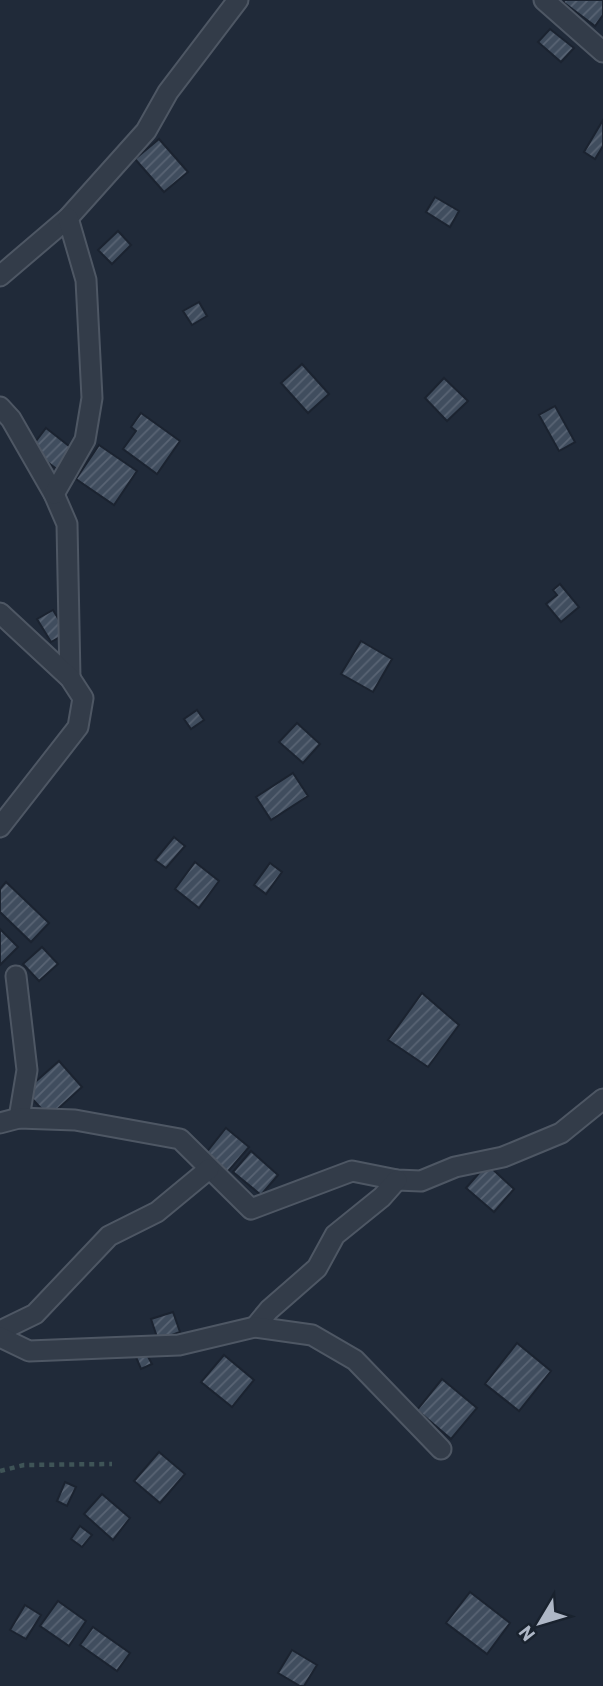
<svg xmlns="http://www.w3.org/2000/svg" width="603" height="1686" font-family="Barlow,sans-serif">
<defs>
<pattern id="building-hatch" width="6" height="6" patternUnits="userSpaceOnUse" patternTransform="scale(1.75)"><rect width="6" height="6" fill="#404d5e"/><path d="M-1 1l2-2M0 6l6-6M5 7l2-2" fill="none" stroke="#596474"/></pattern>
</defs>
<rect width="100%" height="100%" fill="#202a39"/>
<g fill="url(#building-hatch)" stroke="#1b2330" stroke-width="2">
<polygon points="565,0 603,0 603,15 595,26 563,2"/>
<polygon points="550,29 574,48 561,62 538,42"/>
<polygon points="603,120 603,146 595,159 584,152"/>
<polygon points="159,139 188,172 164,192 135,159"/>
<polygon points="435,197 459,211 450,227 426,212"/>
<polygon points="118,231 131,245 112,264 98,250"/>
<polygon points="199,302 207,316 192,325 183,311"/>
<polygon points="302,364 329,394 308,413 281,383"/>
<polygon points="444,378 468,401 447,421 425,398"/>
<polygon points="555,406 575,442 559,451 539,415"/>
<polygon points="141,413 180,441 157,474 123,449 136,431 131,427"/>
<polygon points="46,428 74,450 58,470 30,449"/>
<polygon points="99,445 137,471 114,505 76,479"/>
<polygon points="560,584 579,607 561,622 546,604 557,595 553,590"/>
<polygon points="53,610 67,633 51,642 37,619"/>
<polygon points="361,641 392,659 373,692 341,674"/>
<polygon points="197,710 204,720 191,729 184,719"/>
<polygon points="297,723 320,744 303,763 279,742"/>
<polygon points="293,773 308,796 271,820 256,797"/>
<polygon points="174,837 185,846 166,868 155,860"/>
<polygon points="195,862 219,881 199,908 175,889"/>
<polygon points="270,863 282,872 266,894 254,885"/>
<polygon points="6,882 49,923 31,942 0,912 0,889"/>
<polygon points="0,929 18,947 0,965"/>
<polygon points="42,947 58,964 39,981 23,964"/>
<polygon points="422,993 459,1025 428,1067 388,1040"/>
<polygon points="59,1061 82,1087 49,1117 25,1091"/>
<polygon points="226,1128 249,1147 225,1175 206,1153"/>
<polygon points="251,1151 278,1175 261,1195 233,1172"/>
<polygon points="487,1164 514,1189 494,1212 466,1188"/>
<polygon points="173,1312 180,1332 158,1340 151,1319"/>
<polygon points="517,1343 551,1371 519,1411 485,1384"/>
<polygon points="146,1353 152,1364 141,1369 136,1357"/>
<polygon points="224,1355 254,1380 232,1407 201,1382"/>
<polygon points="442,1379 477,1408 451,1439 417,1410"/>
<polygon points="159,1452 185,1474 160,1503 134,1481"/>
<polygon points="65,1482 76,1487 67,1506 57,1501"/>
<polygon points="102,1494 130,1518 113,1540 84,1514"/>
<polygon points="80,1526 92,1535 82,1547 71,1539"/>
<polygon points="470,1592 510,1623 487,1654 446,1623"/>
<polygon points="58,1601 86,1621 69,1646 40,1626"/>
<polygon points="25,1605 41,1615 26,1639 10,1630"/>
<polygon points="93,1627 130,1653 117,1671 80,1645"/>
<polygon points="292,1650 317,1665 304,1686 300,1686 278,1673"/>
</g>
<g fill="none" stroke-linecap="round" stroke-linejoin="round">
<g stroke="#4e5764" stroke-width="23">
<g id="street">
<polyline points="544,0 603,52"/>
<polyline points="0,276 68,218 146,131 168,92 238,0"/>
<polyline points="0,407 11,419 54,494 67,524 70,678"/>
<polyline points="54,494 85,440 92,398 86,280 68,218"/>
<polyline points="0,613 70,678 83,698 78,727 0,827"/>
<polyline points="16,976 27,1070 19,1118"/>
<polyline points="0,1123 19,1118 75,1120 180,1139 251,1209 352,1171 397,1180 421,1181 455,1167 503,1157 561,1133 603,1099"/>
<polyline points="255,1327 269,1310 317,1268 335,1235 382,1197 397,1180"/>
<polyline points="0,1331 35,1314 109,1236 157,1212 209,1169"/>
<polyline points="0,1337 29,1351 179,1345 255,1327 312,1335 355,1360 441,1449"/>
</g>
</g>
<polyline stroke="#3f5457" stroke-width="4.5" stroke-dasharray="5 5" stroke-linecap="butt" points="0,1471 24,1465 112,1464"/>
<use href="#street" stroke="#333c49" stroke-width="19"/>
</g>
<g transform="translate(540 1623) rotate(232)" stroke="#19222e" stroke-width="5" paint-order="stroke">
<path d="M0-5L12 26L0 18L-12 26Z" fill="#aeb7c6"/>
<text y="-10" font-size="19" font-weight="bold" text-anchor="middle" fill="#aeb7c6">N</text>
</g>
</svg>
